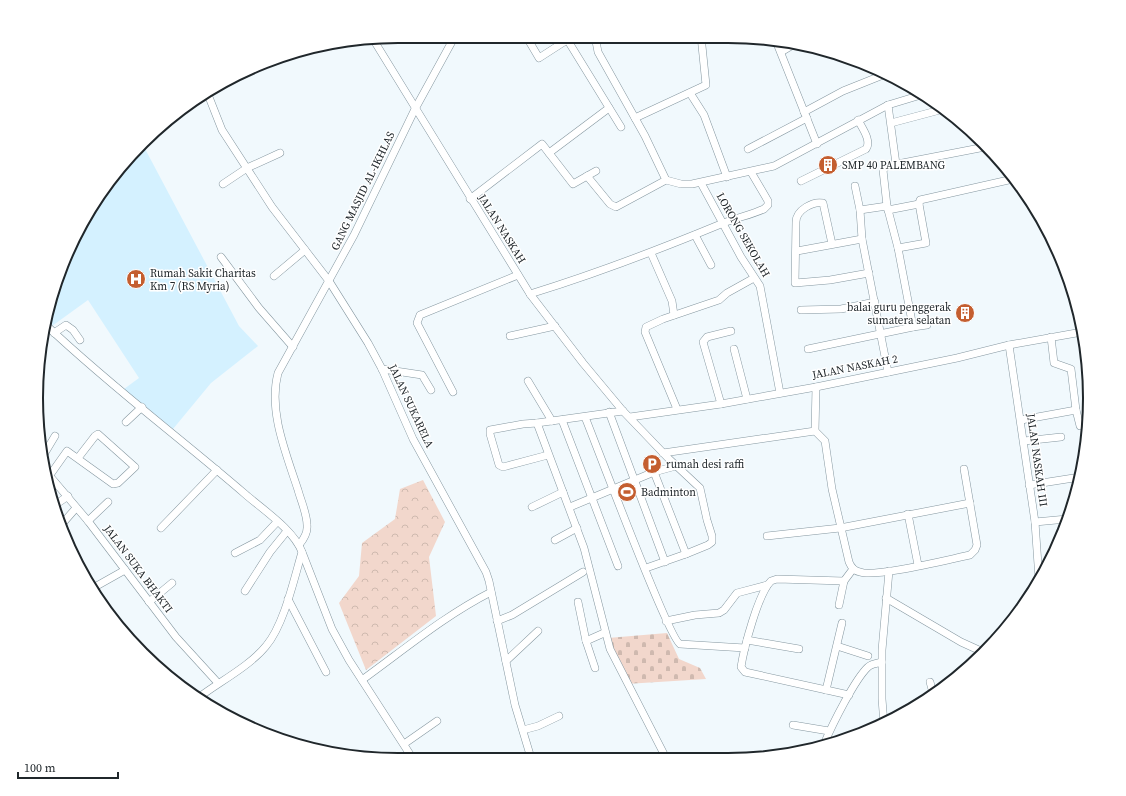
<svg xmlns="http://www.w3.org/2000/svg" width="1126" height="796" font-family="'Source Serif 4',serif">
<defs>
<pattern id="forest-crowns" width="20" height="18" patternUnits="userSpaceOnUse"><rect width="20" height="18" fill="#f2d7cc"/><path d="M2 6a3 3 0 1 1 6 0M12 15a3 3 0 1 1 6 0" fill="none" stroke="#cfb9af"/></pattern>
<pattern id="cemetery-stones" width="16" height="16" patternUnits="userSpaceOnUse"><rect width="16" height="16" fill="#f2d7cc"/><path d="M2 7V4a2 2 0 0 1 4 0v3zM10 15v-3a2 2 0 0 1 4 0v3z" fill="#cfb9af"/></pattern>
</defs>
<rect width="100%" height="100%" fill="#f1f9fd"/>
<polygon fill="#d4f1ff" points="143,145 239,326 258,346 211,383 173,429 124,389 139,378 88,300 52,326 47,321 64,259 126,159"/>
<polygon fill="url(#forest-crowns)" points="423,480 445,522 429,557 436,616 366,670 339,603 359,576 362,543 395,519 400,489"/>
<polygon fill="url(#cemetery-stones)" points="667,633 679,659 700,668 706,679 626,684 608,638"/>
<polygon fill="#f2d7cc" points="633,483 638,494 621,501 617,490"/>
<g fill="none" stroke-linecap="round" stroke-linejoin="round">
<g stroke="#8597a0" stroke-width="8">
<g id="minor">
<polyline points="526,36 539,58 567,40"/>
<polyline points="565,36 621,127"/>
<polyline points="373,39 530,294 583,363 623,411 668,458 700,488 707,520 712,536 712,542 708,545 686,554 646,568"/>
<polyline points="776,41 817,144"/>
<polyline points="781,52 796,43"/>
<polyline points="207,92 222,130 272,207 329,281 368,343 382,369 413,439 486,572 489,581 515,705 531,758"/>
<polyline points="690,93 704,115 727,177"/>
<polyline points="888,105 896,164"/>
<polyline points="804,112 843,91 883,75"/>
<polyline points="635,118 706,85 701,36"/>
<polyline points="891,123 940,110"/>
<polyline points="748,149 807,118"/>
<polyline points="549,153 609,108"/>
<polyline points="587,176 610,204 616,207 666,180 645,136 598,52 595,36"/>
<polyline points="666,180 681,184 692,184 774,166 888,105 921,95"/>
<path d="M801,181L866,149C872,141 862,128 858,120"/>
<polyline points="701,183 741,257 760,286 780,393"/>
<polyline points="223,184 247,168 280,153"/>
<polyline points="855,186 860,210 862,239 888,372"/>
<polyline points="470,199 542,144 573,184 596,171"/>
<polyline points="860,210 887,206"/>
<polyline points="888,210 919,204"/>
<polyline points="695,235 711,265"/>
<path d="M832,244L823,203C813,201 796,210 796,222L795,283L830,280L869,273"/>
<polyline points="898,248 926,243 919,204 920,200 1013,179"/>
<polyline points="797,251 862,239"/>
<polyline points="651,253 672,301 674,315"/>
<polyline points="221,257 259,308 293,347"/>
<polyline points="274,276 305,250"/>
<path d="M530,294C595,274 658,250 721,224C735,218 751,215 764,209L768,205V201L751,172"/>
<polyline points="801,310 841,309 875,302"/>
<path d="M46,325C109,385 179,437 245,494C262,509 294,530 302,552C294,579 284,625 266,646C250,666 219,682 198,698"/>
<polyline points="913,327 927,325"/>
<polyline points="54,333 66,325 73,330 80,340"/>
<polyline points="510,336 555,326"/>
<polyline points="1051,337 1054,363 1071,369 1076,410"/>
<polyline points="1009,345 1035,522 1039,579"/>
<polyline points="734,349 747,399"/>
<polyline points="808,349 913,327 898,248 887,206 883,170 887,166 985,147"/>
<polyline points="382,369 422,375 431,390"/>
<polyline points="528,381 552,421"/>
<path d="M816,387L815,431L825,441L832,489L849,562C851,567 854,571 860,572C875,578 950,559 970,555L975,550L977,545L964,469"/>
<polyline points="453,392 417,323 420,315 518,275"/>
<polyline points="721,404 703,342 707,337 731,331"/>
<polyline points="677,409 645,332 646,327 663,319 719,300 727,293 754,278"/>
<polyline points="623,411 537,423 584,548 610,649 666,758"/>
<polyline points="609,412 665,562"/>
<path d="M585,417C596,444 669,639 680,644L745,648"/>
<polyline points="630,417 721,404 816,387 957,358 1009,345 1082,332"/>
<polyline points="562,420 618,566"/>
<polyline points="1021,420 1076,410 1080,426 1089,426"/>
<polyline points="126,422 142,407"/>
<polyline points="537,423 523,424 490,430 490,434 499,465 503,467 548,455"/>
<polyline points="1024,441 1061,437"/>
<polyline points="663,453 815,431"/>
<polyline points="43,456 55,436"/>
<polyline points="43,468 88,521 176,637 218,683"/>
<polyline points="654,472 686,554"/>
<polyline points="50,475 67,451 113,484 118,483 135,467 98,434 95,436 78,458"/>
<polyline points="1029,485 1080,477"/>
<polyline points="55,505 68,496"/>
<polyline points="532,507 563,492"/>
<polyline points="570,507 654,472 676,466"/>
<polyline points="908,514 918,565"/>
<polyline points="88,521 108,502"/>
<polyline points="1035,522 1067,519"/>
<polyline points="62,524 76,508"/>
<polyline points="161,528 217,470"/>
<polyline points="767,536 840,528 970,503"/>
<polyline points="555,540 577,528"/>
<path d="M299,545C304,539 308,533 307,525C307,514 301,501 298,490C286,453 268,411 278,373L354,235L415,109L455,36"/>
<polyline points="302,552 332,629 349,660 413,759"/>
<polyline points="235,553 260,540 277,522"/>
<path d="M844,581L777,579L771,581C758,594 744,648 741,667L745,672L849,695"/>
<polyline points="93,588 125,570"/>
<polyline points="245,591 270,552 287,531"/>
<polyline points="886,598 961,642 983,652"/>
<polyline points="288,599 326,672"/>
<polyline points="149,602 172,583"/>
<polyline points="578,602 586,641 595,668"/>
<polyline points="839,605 844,581 853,569"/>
<polyline points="497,621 512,615 583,572"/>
<polyline points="666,621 695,615 719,613 724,610 737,593 767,585"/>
<polyline points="747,640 799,649"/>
<polyline points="586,641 604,633"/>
<polyline points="837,646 868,656"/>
<polyline points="506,661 538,631"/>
<path d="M362,680C405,649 444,616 491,592"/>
<polyline points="930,682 933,693"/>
<polyline points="826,690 842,623"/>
<polyline points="884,724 882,699 882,650 889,571"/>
<polyline points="793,725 829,731"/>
<polyline points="523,730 538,726 559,716"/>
<path d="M825,742C832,725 855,679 868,667C871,664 877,663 882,662"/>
<polyline points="404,744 437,721"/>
</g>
</g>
<use href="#minor" stroke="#fff" stroke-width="7"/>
</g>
<defs>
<g id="building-disc" transform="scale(1)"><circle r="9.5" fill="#c45e30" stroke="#fff"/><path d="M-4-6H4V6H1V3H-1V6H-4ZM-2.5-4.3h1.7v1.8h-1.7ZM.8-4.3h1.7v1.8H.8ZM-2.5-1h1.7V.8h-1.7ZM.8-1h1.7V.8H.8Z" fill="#fff"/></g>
<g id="hospital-disc" transform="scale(1)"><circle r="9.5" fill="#c45e30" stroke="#fff"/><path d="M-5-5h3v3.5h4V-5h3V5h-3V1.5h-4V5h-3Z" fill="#fff"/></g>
<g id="parking-disc" transform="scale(1)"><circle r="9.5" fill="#c45e30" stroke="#fff"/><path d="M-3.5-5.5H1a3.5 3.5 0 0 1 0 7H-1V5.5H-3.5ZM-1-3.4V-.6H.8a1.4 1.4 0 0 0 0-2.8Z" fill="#fff"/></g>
<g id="stadium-disc" transform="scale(1)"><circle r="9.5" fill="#c45e30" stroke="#fff"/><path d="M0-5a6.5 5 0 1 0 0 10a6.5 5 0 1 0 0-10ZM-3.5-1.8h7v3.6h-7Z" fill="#fff"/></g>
</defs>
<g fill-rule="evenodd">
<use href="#building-disc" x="828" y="165"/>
<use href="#hospital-disc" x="136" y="279"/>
<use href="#building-disc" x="965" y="313"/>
<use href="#parking-disc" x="652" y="464"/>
<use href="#stadium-disc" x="627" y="492"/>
</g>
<g text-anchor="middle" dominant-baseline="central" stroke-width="3" stroke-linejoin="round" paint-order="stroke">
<g font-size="11" fill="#20272b" stroke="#fff" text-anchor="start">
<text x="842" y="165">SMP 40 PALEMBANG</text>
<text x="150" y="273">Rumah Sakit Charitas<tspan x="150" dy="13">Km 7 (RS Myria)</tspan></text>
<text x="951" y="307" text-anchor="end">balai guru penggerak<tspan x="951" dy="13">sumatera selatan</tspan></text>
<text x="666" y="464">rumah desi raffi</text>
<text x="641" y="492">Badminton</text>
</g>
<g font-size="11" fill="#20272b" stroke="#fff">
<text transform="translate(363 191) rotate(-64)">GANG MASJID AL-IKHLAS</text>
<text transform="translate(502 229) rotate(58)">JALAN NASKAH</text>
<text transform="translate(743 235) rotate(60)">LORONG SEKOLAH</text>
<text transform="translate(855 367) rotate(-11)">JALAN NASKAH 2</text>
<text transform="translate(411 406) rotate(65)">JALAN SUKARELA</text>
<text transform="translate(1037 460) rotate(82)">JALAN NASKAH III</text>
<text transform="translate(138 569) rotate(53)">JALAN SUKA BHAKTI</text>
</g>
</g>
<path d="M0 0H1126V796H0ZM398 43H728A355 355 0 0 1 1083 398V398A355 355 0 0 1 728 753H398A355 355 0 0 1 43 398V398A355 355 0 0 1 398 43Z" fill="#fff" fill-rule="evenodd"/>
<path fill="none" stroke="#20272b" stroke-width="2" d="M398 43H728A355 355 0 0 1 1083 398V398A355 355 0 0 1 728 753H398A355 355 0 0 1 43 398V398A355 355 0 0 1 398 43Z"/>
<path d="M18 772v6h100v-6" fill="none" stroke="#20272b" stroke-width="2"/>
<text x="24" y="772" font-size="12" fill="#20272b" stroke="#ffffff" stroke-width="3" paint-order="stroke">100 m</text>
</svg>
